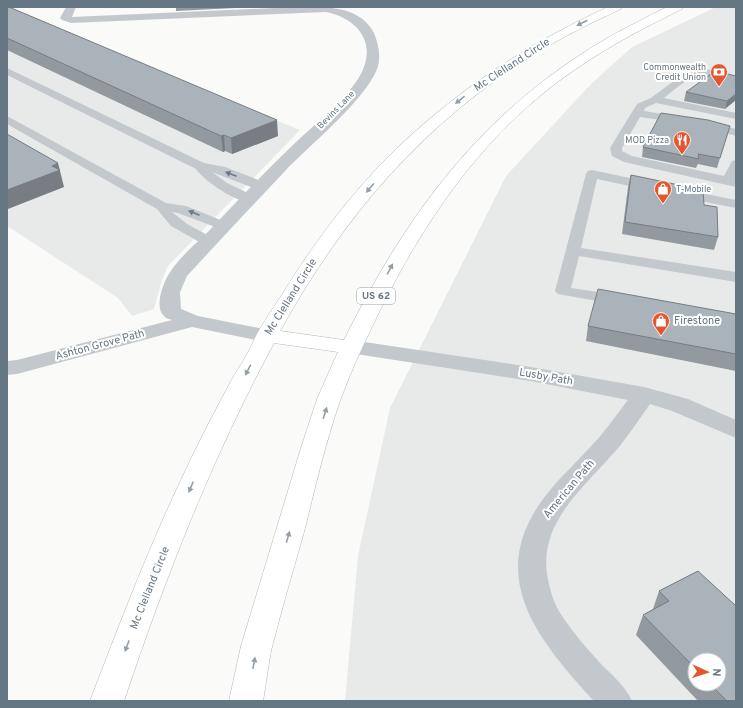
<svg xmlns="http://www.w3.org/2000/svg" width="743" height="708" font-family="Overpass,sans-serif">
<rect width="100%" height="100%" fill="#fafaf8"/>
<g fill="#e8e9e9" fill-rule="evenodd">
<path d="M716,7H736V701H345L358,556L390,408L506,176L590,85L632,47ZM695,660H719V684H695Z"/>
<polygon points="7,9 300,130 168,266 162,280 154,309 132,316 118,298 7,226"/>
</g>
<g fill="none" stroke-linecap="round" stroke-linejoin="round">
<g stroke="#b4b9bd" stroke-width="1">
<path id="highway" d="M608,7H622L621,9C593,22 566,35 540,51C425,121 345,214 280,331L344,340C407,213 481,113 604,40C619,31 634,24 649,16C655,13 662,9 668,7C673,6 679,7 683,7L682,9C631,34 585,59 541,95C466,157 413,240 372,327C360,351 349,376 340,401C325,444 315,488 304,532C293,571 281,611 271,651C268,667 266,684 263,701H229L241,646L301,448L317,399L338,352L274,343C212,458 165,578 124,701H90C121,620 152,539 190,461C203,434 217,407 231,381C239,367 249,353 255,338C262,324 274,307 283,293C314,243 349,196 390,155C454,92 527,44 608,7Z"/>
</g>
<g fill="#c3c8cc" fill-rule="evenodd">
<path d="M7,68L204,163L225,167L266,183L267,186L266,189H256L212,172L227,183L254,196L256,199L254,202C239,205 204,181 196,169L7,75Z"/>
<path d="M702,69L715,70L736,77V83C728,81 720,77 711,76C693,72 677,88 664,98L736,113V119L656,103L645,108L644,111L682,117L688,120L682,123L640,117L622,148V151L632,156L724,176L732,161L736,160V187L624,162L612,156L610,148L637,104L651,98L679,77Z"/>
<polygon points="7,116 166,203 186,206 228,223 230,226 228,229 223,230 178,213 172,212 187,224 213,238 215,241 213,244 208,245 203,244 171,226 157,209 7,124"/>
<polygon points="706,121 736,129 736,136 702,126 700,124 702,122"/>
<polygon points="592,170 658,184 659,187 658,190 653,191 597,179 581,248 736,272 736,282 579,256 571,288 619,295 625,297 627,300 625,303 619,305 558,294 555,291 586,174 588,171"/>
<polygon points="680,189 736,200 736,208 675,196 673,193 675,190"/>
</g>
<g fill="#c3c8cc" fill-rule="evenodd">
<path d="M66,7H76L72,17L296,7C323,7 359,4 374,33C378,43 381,55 378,66C369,97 310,145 286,170C253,205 220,240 187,276L180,292L181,309L198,316L274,331L277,336L274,341L266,342L192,327L17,374L7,375V361L17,360L172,320C169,319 165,318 164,316C154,308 163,282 169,274C177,260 194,245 206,234C235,203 264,173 295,143C316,123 342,104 358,79C379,46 360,19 326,12L71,23L62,20L60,18Z"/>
<path d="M351,340L531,367L644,387L688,399L736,420V438L672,411L650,404C637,422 626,440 611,456C581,490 540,523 547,574C550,591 554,605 564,619C575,635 588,650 601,664C612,675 625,686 632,701H594C537,639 483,574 547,494C561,476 579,460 594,443C607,429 617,414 628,400L531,381L343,352L340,347L343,342Z"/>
</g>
<use href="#highway" fill="#fff" fill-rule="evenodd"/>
</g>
<g fill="#929a9f" fill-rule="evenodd">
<polygon points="7,7 278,136 232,154 225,151 223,152 7,50"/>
<polygon points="176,7 258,7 176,11"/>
<polygon points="736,76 725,109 684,101 686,92"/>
<polygon points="727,135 717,168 698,164 696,168 642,157 643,147"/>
<polygon points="631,175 704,205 718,237 714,250 622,234 628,187"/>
<polygon points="736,314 736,371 586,341 588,326"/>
<path d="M698,571L736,701H698L636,635L643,615L653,609L659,591ZM695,660L719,684H695Z"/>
</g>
<g fill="#777d82">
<polygon points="736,94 736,100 725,109 727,101"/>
<polygon points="277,120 278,136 232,154 231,138"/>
<polygon points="224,135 225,151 223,152 221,136"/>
<polygon points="58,163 64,187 8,209 7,206 7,190 52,166"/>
</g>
<g fill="#aab3b9" stroke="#777d82">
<polygon points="7,7 9,7 277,120 231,138 224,135 221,136 7,38"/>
<polygon points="715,71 736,76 736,94 727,101 686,92"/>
<polygon points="661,113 708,120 730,126 720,158 698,154 699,159 643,147"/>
<polygon points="7,134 58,163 52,166 60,170 7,190"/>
<polygon points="631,175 703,190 704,205 717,207 718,237 625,222"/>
<polygon points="598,289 736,314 736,354 588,326"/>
<polygon points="698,571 736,606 736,701 727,701 710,684 719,684 719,660 695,660 695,668 643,615 669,601 659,591"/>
</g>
<defs><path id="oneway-solid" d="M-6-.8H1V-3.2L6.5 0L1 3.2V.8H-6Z"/></defs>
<g fill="#939fa8">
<use href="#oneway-solid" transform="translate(582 23) rotate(153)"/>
<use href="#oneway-solid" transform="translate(460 100) rotate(141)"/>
<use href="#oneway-solid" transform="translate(370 188) rotate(130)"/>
<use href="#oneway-solid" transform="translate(390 269) rotate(-62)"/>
<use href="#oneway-solid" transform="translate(248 370) rotate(118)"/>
<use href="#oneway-solid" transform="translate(325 413) rotate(-72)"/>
<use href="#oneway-solid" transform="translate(191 487) rotate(113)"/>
<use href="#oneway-solid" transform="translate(288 537) rotate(-74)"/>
<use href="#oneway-solid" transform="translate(127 646) rotate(110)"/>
<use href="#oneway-solid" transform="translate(254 663) rotate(-79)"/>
</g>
<g fill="#6a7a87">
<use href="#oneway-solid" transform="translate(231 174) rotate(-159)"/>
<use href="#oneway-solid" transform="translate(194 213) rotate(-157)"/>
</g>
<defs>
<g id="bank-pin" transform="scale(0.9)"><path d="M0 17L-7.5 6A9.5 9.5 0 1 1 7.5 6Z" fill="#e4572e" stroke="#fff"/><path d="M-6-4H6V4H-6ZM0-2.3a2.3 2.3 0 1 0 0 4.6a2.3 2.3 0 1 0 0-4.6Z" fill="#fff"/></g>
<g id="restaurant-pin" transform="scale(0.9)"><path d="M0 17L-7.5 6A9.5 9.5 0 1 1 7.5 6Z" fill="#e4572e" stroke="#fff"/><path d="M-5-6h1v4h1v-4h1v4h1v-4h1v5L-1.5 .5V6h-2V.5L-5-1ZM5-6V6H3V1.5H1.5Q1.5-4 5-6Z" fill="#fff"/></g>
<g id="shop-pin" transform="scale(0.9)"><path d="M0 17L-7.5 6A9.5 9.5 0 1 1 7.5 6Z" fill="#e4572e" stroke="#fff"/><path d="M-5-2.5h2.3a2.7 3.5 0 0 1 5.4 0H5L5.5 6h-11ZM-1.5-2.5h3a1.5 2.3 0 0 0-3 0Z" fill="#fff"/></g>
</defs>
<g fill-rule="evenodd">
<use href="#bank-pin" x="719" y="72"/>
<use href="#restaurant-pin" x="682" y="140"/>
<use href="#shop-pin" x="663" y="189"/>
<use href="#shop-pin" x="661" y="321"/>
</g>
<g text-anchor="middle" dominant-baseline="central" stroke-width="4" stroke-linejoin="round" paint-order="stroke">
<g font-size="9" fill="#657683" stroke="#fff" text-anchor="end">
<text x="706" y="67">Commonwealth<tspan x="706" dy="10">Credit Union</tspan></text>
<text x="669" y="140">MOD Pizza</text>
<text x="676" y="189" text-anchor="start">T-Mobile</text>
</g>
<g font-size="9" fill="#657683" stroke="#fff">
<text transform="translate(336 110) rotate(-46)">Bevins Lane</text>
</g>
<rect fill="#fff" stroke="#939fa8" stroke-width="1" x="357" y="288" width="38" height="16" rx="3"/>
<g font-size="10" font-weight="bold" fill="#657683">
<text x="376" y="296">US 62</text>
</g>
<g font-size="11" fill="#657683" stroke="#fff">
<text transform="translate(512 65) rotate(-33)">Mc Clelland Circle</text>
<text transform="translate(291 297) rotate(-58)">Mc Clelland Circle</text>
<text transform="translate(100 345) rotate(-15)">Ashton Grove Path</text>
<text transform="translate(546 377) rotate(10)">Lusby Path</text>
<text transform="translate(569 489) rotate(-50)">American Path</text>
<text transform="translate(150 588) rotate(-68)">Mc Clelland Circle</text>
</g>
<g font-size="11" fill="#657683" stroke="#fff" text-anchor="start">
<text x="674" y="321">Firestone</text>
</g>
</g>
<rect width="743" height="708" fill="none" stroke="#657683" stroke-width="16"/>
<g transform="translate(707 672) rotate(93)"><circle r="19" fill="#ffffff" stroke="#c1c8cd"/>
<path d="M0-3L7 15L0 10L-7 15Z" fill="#e4572e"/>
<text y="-6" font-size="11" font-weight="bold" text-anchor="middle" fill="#657683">N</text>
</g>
</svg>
